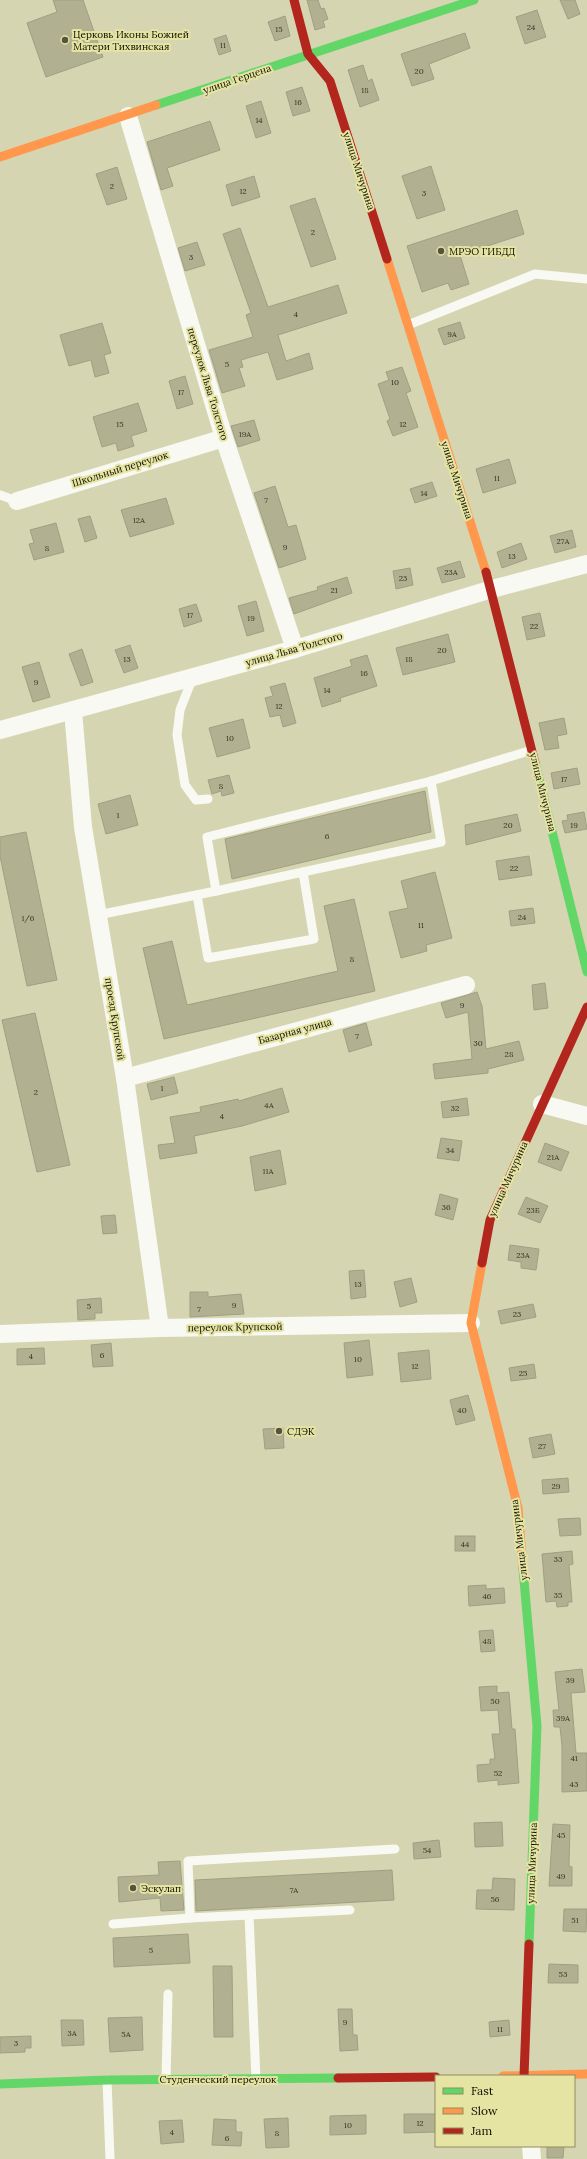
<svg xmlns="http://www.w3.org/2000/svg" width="587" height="2159" font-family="Lora,serif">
<rect width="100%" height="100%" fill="#d6d5b2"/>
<g fill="#b1b091" stroke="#a09f83">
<polygon points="53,0 83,0 103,57 46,77 27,23 57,12"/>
<polygon points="307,0 318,0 321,9 324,8 328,19 323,21 325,27 315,30"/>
<polygon points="560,0 575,0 580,14 568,19"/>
<polygon points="537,10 546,37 525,44 516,17"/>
<polygon points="285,16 290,36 275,41 268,22"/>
<polygon points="465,33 470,48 429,64 434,79 412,86 401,54"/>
<polygon points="226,35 231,51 219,55 214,39"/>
<polygon points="363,65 368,81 372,79 379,100 360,107 348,70"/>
<polygon points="302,87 310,111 293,116 286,92"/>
<polygon points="261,101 271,133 256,138 246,106"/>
<polygon points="210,121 220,150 167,168 173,186 161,190 147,142"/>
<polygon points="431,166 445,210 417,219 402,176"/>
<polygon points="117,167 127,199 107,205 96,174"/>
<polygon points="254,176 260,197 232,206 226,185"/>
<polygon points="315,198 336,259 311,267 290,206"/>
<polygon points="517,210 524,234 460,255 469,284 451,290 448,283 422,292 407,246"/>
<polygon points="240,228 268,307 338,285 347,313 278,335 286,361 309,353 313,369 277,380 268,352 241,360 243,367 239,368 245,386 222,393 209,350 253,337 246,315 251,313 223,234"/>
<polygon points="197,242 205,265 185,271 178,248"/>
<polygon points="460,322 465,338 444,345 438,329"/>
<polygon points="102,323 111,353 104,355 109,373 95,377 91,360 69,366 60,335"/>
<polygon points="402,367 411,391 406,393 418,427 393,436 387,421 390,419 378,384 389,380 386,372"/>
<polygon points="185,376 193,404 177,409 169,381"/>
<polygon points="138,403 147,431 131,436 134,446 118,451 116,443 102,447 93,417"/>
<polygon points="254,420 260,440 238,447 231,426"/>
<polygon points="509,459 516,483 483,493 476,469"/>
<polygon points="432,482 437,496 415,503 410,489"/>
<polygon points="275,486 288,527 296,525 306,559 279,568 254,493"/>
<polygon points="166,498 174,524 130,537 121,510"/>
<polygon points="90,516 97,538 85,542 78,519"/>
<polygon points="56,523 64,552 34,560 29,544 34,543 30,530"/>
<polygon points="572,530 576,547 555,553 550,536"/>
<polygon points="521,543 527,559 502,568 497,552"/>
<polygon points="460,561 465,577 442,583 437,568"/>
<polygon points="410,568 413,585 396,589 393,571"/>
<polygon points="347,577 352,593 294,614 289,598 318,590 317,587"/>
<polygon points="256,601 264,631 247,636 238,606"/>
<polygon points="196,604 202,621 184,627 179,609"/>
<polygon points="540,613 545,636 527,640 522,617"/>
<polygon points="448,634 455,662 403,675 396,648"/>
<polygon points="130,645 138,668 124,673 115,650"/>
<polygon points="82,649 93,682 81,686 69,654"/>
<polygon points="367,655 377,686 340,698 341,701 322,707 314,678 352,666 350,660"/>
<polygon points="39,662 50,697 33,702 22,667"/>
<polygon points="285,683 296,723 283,727 280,715 270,717 265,698 273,696 270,687"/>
<polygon points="564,718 567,734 557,736 559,748 545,750 539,723"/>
<polygon points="243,719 250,748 217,757 209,728"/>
<polygon points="577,768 580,784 554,789 551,773"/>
<polygon points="229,775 234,793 222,796 221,791 212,794 208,780"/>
<polygon points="425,791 431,832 232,879 225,839"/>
<polygon points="130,795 138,825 106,834 98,804"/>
<polygon points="584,812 587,829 565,833 562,821 568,820 567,815"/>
<polygon points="517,814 521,831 466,845 465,825"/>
<polygon points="26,832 57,980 27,986 0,856 0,837"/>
<polygon points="529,856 532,875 499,880 496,861"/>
<polygon points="435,872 452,938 426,945 427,951 401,958 389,912 408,908 401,881"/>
<polygon points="354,899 375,991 164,1039 143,948 172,941 187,1005 338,971 324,906"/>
<polygon points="533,908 535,923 511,926 509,911"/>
<polygon points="545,983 548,1008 534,1010 532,985"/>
<polygon points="477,992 482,1006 486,1049 519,1041 524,1060 488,1069 488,1073 435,1079 433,1064 472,1059 468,1012 446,1018 441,1003"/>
<polygon points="35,1013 70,1165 37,1172 2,1020"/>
<polygon points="366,1023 372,1045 349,1052 343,1030"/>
<polygon points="174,1077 178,1093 151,1100 147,1084"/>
<polygon points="282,1088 289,1112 242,1126 194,1136 197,1153 160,1159 158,1145 175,1143 170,1117 201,1112 200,1107 238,1099 239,1101"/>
<polygon points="467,1098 469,1115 443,1118 441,1102"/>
<polygon points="441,1138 462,1141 459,1161 437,1158"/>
<polygon points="545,1143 569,1152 561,1171 538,1162"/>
<polygon points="280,1150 286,1184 255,1191 250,1157"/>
<polygon points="440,1194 458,1199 453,1220 435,1215"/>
<polygon points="526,1197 548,1206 540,1223 518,1214"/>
<polygon points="115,1215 117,1233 103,1234 101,1216"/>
<polygon points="510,1245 539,1249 536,1270 521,1268 521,1262 508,1260"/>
<polygon points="364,1270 366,1297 351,1299 349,1271"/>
<polygon points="411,1278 417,1302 400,1307 394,1282"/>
<polygon points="190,1292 208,1292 208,1297 241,1294 244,1314 190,1317"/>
<polygon points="101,1298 102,1313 95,1313 95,1319 78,1320 77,1300"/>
<polygon points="533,1304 536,1317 501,1324 498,1311"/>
<polygon points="369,1340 373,1375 347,1378 344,1343"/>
<polygon points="111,1343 113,1366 93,1367 91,1345"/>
<polygon points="44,1348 45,1364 17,1365 17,1349"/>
<polygon points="429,1350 431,1379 401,1382 398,1353"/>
<polygon points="534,1364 536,1378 511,1381 509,1368"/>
<polygon points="468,1395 475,1420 456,1425 450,1400"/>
<polygon points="283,1428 284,1448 265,1449 263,1429"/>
<polygon points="551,1434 555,1454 533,1458 529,1438"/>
<polygon points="568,1478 569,1492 543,1494 542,1480"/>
<polygon points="580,1518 581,1535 560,1536 558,1519"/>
<rect x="455" y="1536" width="20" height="15"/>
<polygon points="572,1551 573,1564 569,1565 572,1602 568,1602 568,1606 557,1607 556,1601 546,1602 542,1554"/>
<polygon points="486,1585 486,1589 504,1588 505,1603 469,1606 468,1586"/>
<polygon points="493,1630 495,1651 481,1652 479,1631"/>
<polygon points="582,1669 585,1692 571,1693 576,1753 587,1753 587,1791 562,1792 562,1746 560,1727 554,1727 553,1710 559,1710 555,1672"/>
<polygon points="497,1686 497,1693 509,1692 512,1729 515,1729 519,1783 498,1785 498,1780 478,1782 477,1765 490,1764 490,1759 495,1759 492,1734 500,1734 498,1710 481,1711 479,1687"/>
<polygon points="502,1822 503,1846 475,1847 474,1823"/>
<polygon points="553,1824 570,1825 569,1866 572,1867 572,1886 549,1886"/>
<polygon points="439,1840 441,1857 414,1859 413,1843"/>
<polygon points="180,1861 184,1910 161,1911 160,1898 119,1902 118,1877 159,1875 158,1862"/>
<polygon points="392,1870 394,1900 196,1911 195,1880"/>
<polygon points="493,1878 515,1879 514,1910 476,1909 477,1890 492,1890"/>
<polygon points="564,1909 587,1909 586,1932 563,1931"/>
<polygon points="188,1934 190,1963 114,1967 113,1938"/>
<polygon points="549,1964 578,1965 578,1983 548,1983"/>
<polygon points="213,1966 232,1966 233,2037 214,2037"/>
<polygon points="338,2009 352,2009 353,2035 357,2035 358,2050 340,2051"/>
<polygon points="142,2017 143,2050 110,2052 108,2018"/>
<polygon points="61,2020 83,2020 84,2045 62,2046"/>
<polygon points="509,2020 510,2035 490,2037 489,2022"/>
<polygon points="31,2036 31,2048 25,2048 25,2052 0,2053 0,2037"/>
<polygon points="404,2114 436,2114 436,2132 404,2133"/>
<polygon points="366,2115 366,2134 330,2135 330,2116"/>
<polygon points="288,2118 289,2147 266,2148 264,2119"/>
<polygon points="214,2119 236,2120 236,2132 242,2132 241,2146 212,2145"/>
<polygon points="182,2120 184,2142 161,2144 159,2121"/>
<polygon points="547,2146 564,2146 563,2158 547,2158"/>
</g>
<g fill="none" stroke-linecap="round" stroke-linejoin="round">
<g stroke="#f9f9f3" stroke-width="9">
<polyline points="408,325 535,274 587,279"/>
<polyline points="0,495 17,501"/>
<polyline points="193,677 180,710 177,735 185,785 196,800 208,799"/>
<polyline points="216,891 441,842 431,781"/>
<polyline points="197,895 208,958 314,939 303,872"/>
<polyline points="98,915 216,891 207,837 431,781 532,750"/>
<polyline points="249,1915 350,1910"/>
<polyline points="113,1924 190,1918"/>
<polyline points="256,2079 249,1915 190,1918 188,1861 395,1849"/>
<polyline points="107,2080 110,2159"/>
<polyline points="166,2080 168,1994"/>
</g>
<g stroke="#f9f9f3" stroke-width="18">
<polyline points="128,116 224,438 295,649"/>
<polyline points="17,501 224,438"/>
<polyline points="73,711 83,827 125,1078 160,1328"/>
<polyline points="0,730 295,649 492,589 587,564"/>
<polyline points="125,1078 466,985"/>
<polyline points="542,1104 587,1116"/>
<polyline points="0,1334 160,1328 471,1323"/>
<polyline points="531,2146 532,2159"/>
</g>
<g stroke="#63d668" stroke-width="9">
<polyline points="156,105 474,0"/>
<polyline points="535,763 587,972"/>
<polyline points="523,1569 537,1726 529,1944"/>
<polyline points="0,2084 107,2080 338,2078"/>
</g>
<g stroke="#ff974d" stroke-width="9">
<polyline points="0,157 156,105"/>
<polyline points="387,259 486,572"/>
<polyline points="482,1263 471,1323 518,1508 523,1569"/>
<polyline points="503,2076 587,2074"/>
</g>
<g stroke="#b3261e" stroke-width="9">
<polyline points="294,0 308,54 330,81 387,259"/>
<polyline points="486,572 535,763"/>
<polyline points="482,1263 490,1220 587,1007"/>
<polyline points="524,2076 529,1944"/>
<polyline points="338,2078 436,2077"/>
</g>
</g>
<g fill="#55543e" stroke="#e5e4a3" stroke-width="1.5">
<circle cx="65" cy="40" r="4"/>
<circle cx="441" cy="251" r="4"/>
<circle cx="279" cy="1431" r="4"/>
<circle cx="133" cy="1888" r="4"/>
</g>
<g text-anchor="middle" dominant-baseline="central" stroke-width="4" stroke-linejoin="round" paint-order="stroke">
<g font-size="8" fill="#383624">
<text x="531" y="27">24</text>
<text x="279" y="29">15</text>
<text x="223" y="45">11</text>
<text x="419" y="71">20</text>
<text x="365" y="90">18</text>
<text x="298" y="102">16</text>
<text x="259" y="120">14</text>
<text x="112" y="186">2</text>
<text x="243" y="191">12</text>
<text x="424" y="193">3</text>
<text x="313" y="232">2</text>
<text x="191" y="257">3</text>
<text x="296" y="314">4</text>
<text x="452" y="334">9А</text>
<text x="227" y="364">5</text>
<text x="395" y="382">10</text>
<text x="181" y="392">17</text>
<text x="120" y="424">15</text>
<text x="403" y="424">12</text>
<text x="245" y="434">19А</text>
<text x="497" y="478">11</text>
<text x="424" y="493">14</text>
<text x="266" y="500">7</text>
<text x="139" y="520">12А</text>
<text x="563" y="541">27А</text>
<text x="285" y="547">9</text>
<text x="47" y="548">8</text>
<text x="512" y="556">13</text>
<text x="451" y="572">23А</text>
<text x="403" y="578">23</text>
<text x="334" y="590">21</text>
<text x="190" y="615">17</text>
<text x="251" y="618">19</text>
<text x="534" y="626">22</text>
<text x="442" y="650">20</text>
<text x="127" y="659">13</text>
<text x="409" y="659">18</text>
<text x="364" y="673">16</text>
<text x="36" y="682">9</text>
<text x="327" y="690">14</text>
<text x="279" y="706">12</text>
<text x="230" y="738">10</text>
<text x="564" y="779">17</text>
<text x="221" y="786">8</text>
<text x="118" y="815">1</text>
<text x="508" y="825">20</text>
<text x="574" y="825">19</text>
<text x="327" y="836">6</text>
<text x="514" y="868">22</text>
<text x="522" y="917">24</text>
<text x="28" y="918">1/6</text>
<text x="421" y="925">11</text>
<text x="352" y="959">8</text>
<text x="462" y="1005">9</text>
<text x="357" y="1036">7</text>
<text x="478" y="1043">30</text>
<text x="509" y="1054">28</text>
<text x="162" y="1088">1</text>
<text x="36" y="1092">2</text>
<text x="269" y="1105">4А</text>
<text x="455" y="1108">32</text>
<text x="222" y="1116">4</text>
<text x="450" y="1150">34</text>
<text x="553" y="1157">21А</text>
<text x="268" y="1171">11А</text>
<text x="446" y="1207">36</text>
<text x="533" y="1210">23Б</text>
<text x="523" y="1255">23А</text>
<text x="358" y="1284">13</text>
<text x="234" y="1305">9</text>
<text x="89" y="1306">5</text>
<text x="199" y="1309">7</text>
<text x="517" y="1314">23</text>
<text x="102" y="1355">6</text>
<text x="31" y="1356">4</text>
<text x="358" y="1359">10</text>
<text x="415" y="1366">12</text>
<text x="523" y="1373">25</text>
<text x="462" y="1410">40</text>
<text x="542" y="1446">27</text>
<text x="556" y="1486">29</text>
<text x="465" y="1544">44</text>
<text x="558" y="1559">33</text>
<text x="558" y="1595">35</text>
<text x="487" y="1596">46</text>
<text x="487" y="1641">48</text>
<text x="570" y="1680">39</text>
<text x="495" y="1701">50</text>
<text x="563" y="1718">39А</text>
<text x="574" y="1758">41</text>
<text x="498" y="1773">52</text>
<text x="574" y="1784">43</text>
<text x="561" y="1835">45</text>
<text x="427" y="1850">54</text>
<text x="561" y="1876">49</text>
<text x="294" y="1890">7А</text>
<text x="495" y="1899">56</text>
<text x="575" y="1920">51</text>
<text x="151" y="1950">5</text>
<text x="563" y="1974">53</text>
<text x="345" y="2022">9</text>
<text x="500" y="2029">11</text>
<text x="72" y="2033">3А</text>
<text x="126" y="2034">5А</text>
<text x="16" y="2043">3</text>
<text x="420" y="2123">12</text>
<text x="348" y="2125">10</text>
<text x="172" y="2132">4</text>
<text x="277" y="2133">8</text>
<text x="227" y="2138">6</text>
</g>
<g font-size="10" fill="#0f0e00" stroke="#e5e4a3" text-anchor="start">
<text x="73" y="34">Церковь Иконы Божией<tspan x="73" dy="12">Матери Тихвинская</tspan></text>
<text x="449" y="251">МРЭО ГИБДД</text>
<text x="287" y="1431">СДЭК</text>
<text x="141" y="1888">Эскулап</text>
</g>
<g font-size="10" fill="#0f0e00" stroke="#e5e4a3">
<text transform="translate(237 79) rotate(-19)">улица Герцена</text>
<text transform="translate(359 171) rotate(72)">улица Мичурина</text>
<text transform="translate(208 384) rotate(73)">переулок Льва Толстого</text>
<text transform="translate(120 469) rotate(-17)">Школьный переулок</text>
<text transform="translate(457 480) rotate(72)">улица Мичурина</text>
<text transform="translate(294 649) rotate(-16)">улица Льва Толстого</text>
<text transform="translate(543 792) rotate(76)">улица Мичурина</text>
<text transform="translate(115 1019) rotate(81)">проезд Крупской</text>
<text transform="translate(295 1031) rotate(-15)">Базарная улица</text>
<text transform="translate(508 1179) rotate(-66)">улица Мичурина</text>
<text transform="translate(235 1327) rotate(-1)">переулок Крупской</text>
<text transform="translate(519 1540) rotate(-97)">улица Мичурина</text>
<text transform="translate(532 1863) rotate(-88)">улица Мичурина</text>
<text x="218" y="2079">Студенческий переулок</text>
</g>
</g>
<rect x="435" y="2075" width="140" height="72" fill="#e5e4a3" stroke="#8f8e62"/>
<rect x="443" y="2088" width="20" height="6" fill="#63d668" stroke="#8f8e62"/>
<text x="471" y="2095" font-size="12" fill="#0f0e00">Fast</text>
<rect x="443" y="2108" width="20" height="6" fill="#ff974d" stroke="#8f8e62"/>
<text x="471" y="2115" font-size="12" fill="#0f0e00">Slow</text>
<rect x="443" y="2128" width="20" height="6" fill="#b3261e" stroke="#8f8e62"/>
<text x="471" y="2135" font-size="12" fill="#0f0e00">Jam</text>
</svg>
